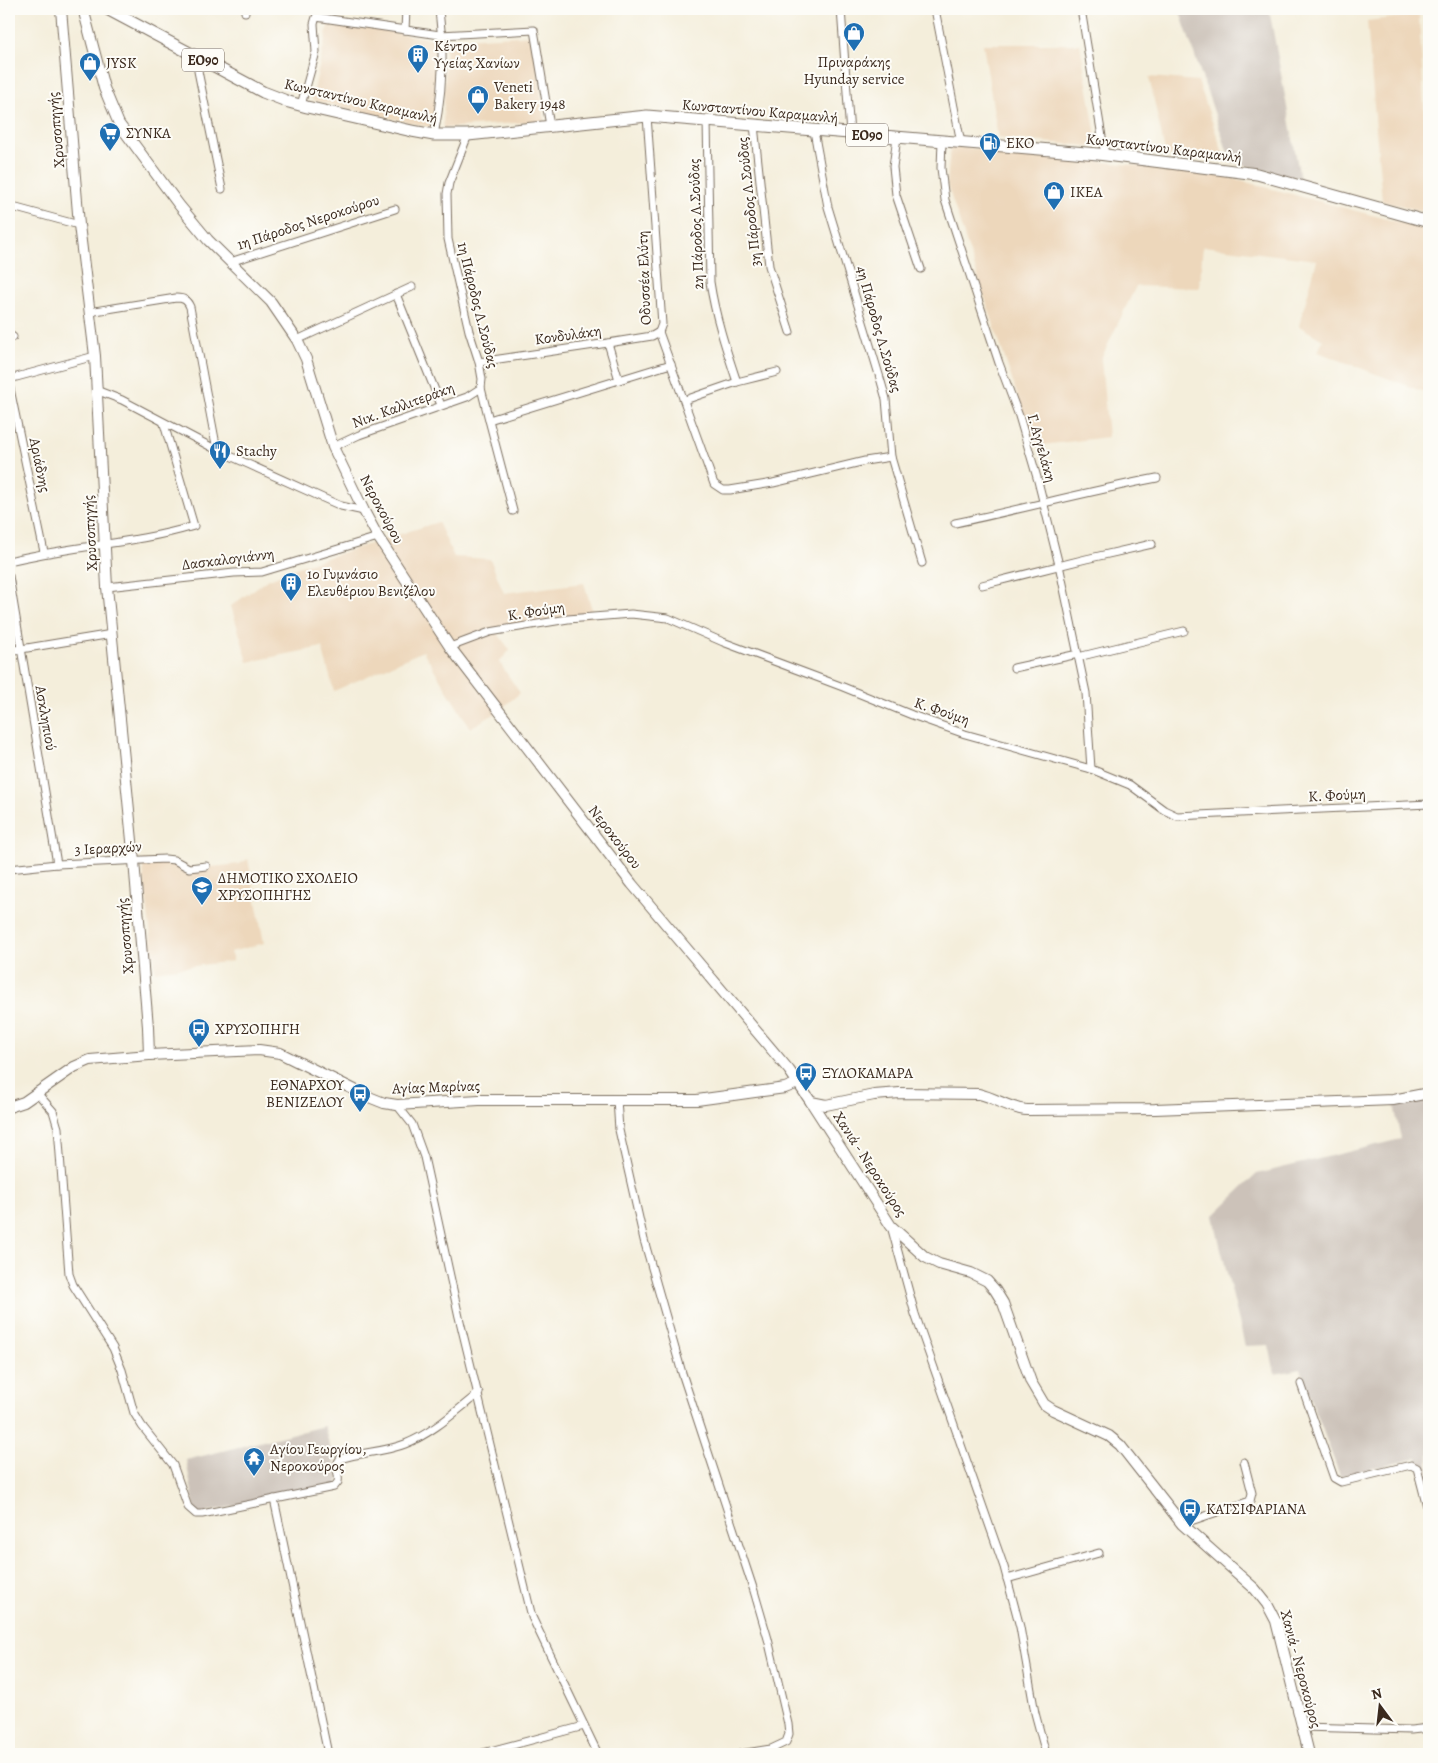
<svg xmlns="http://www.w3.org/2000/svg" width="1438" height="1763" font-family="Alegreya,serif">
<rect width="100%" height="100%" fill="#fdfcf7"/>
<filter id="ink" filterUnits="userSpaceOnUse"><feTurbulence type="fractalNoise" baseFrequency=".02" numOctaves="2"/><feDisplacementMap in="SourceGraphic" scale="10" xChannelSelector="R" yChannelSelector="G"/><feConvolveMatrix kernelMatrix="1 2 1 2 8 2 1 2 1" color-interpolation-filters="sRGB"/></filter>
<filter id="wash" filterUnits="userSpaceOnUse"><feTurbulence type="fractalNoise" baseFrequency=".0096" numOctaves="4" result="noise"/><feDisplacementMap in="SourceGraphic" scale="20" xChannelSelector="R" yChannelSelector="G"/><feGaussianBlur stdDeviation="1.12" result="paint"/><feColorMatrix in="noise" values="0 0 0 0 0 0 0 0 0 0 0 0 0 0 0 0 0 1.4 0 .05"/><feComposite in="paint" operator="in"/></filter>
<g filter="url(#wash)">
<rect width="100%" height="100%" fill="#f4eedb"/>
<g fill="#edd7bb">
<polygon points="1419,15 1429,195 1429,213 1382,201 1367,21"/>
<polygon points="329,21 437,40 438,70 436,100 430,127 312,100"/>
<polygon points="534,35 544,121 443,128 446,40"/>
<polygon points="983,44 1080,44 1098,147 998,138"/>
<polygon points="1149,77 1198,81 1224,156 1166,156"/>
<polygon points="950,146 1211,173 1429,230 1429,394 1318,352 1323,340 1299,326 1317,260 1203,246 1199,288 1136,286 1101,359 1108,437 1034,446 947,184"/>
<polygon points="438,522 454,557 490,559 504,593 584,583 594,616 496,631 510,650 499,662 520,693 496,713 470,728 423,651 334,691 322,647 248,662 231,606 267,580 301,566"/>
<polygon points="248,859 264,943 231,952 233,961 155,971 142,860 171,860 193,869 239,864"/>
</g>
<g fill="#ccc2b9">
<polygon points="1179,9 1269,9 1300,178 1231,162"/>
<polygon points="1429,1093 1429,1493 1417,1458 1340,1476 1300,1369 1275,1374 1269,1345 1245,1346 1213,1216 1257,1174 1401,1139 1393,1100"/>
<polygon points="324,1426 339,1479 337,1485 196,1514 186,1460"/>
</g>
</g>
<g filter="url(#ink)">
<g fill="none" stroke-linecap="round" stroke-linejoin="round">
<g stroke="#7c6f60" stroke-width="9">
<g id="street">
<polyline points="841,9 850,134"/>
<polyline points="935,9 961,143"/>
<polyline points="1081,9 1105,155"/>
<polyline points="245,12 245,9"/>
<polyline points="405,30 406,9"/>
<polyline points="203,60 198,71 222,189"/>
<polyline points="301,105 316,52 314,24 316,17 440,35 534,30 550,126"/>
<polyline points="647,116 662,324 659,332 714,484 723,490 730,490 773,483 865,461 891,457"/>
<path d="M707,121L710,282C715,316 726,349 737,382"/>
<polyline points="754,125 769,266 790,332"/>
<polyline points="814,131 828,207 880,378 886,399 891,457 922,563"/>
<path d="M434,135C440,106 443,77 442,48C442,35 440,22 439,9"/>
<polyline points="468,135 449,183 447,194 448,239 469,331 479,362 482,379 481,388 489,420 513,511"/>
<polyline points="897,137 893,167 896,195 921,269"/>
<polyline points="942,141 941,168 945,200 999,363 1019,416 1038,481 1059,565 1086,693 1091,769"/>
<polyline points="9,206 79,225"/>
<polyline points="230,262 395,209"/>
<polyline points="396,294 441,405"/>
<path d="M89,312L176,298C184,298 187,300 190,307L217,450"/>
<polyline points="9,334 13,337"/>
<polyline points="297,340 412,287"/>
<polyline points="608,343 619,380"/>
<polyline points="479,362 608,343 652,336 659,332"/>
<polyline points="9,379 95,356"/>
<polyline points="9,384 44,552"/>
<polyline points="96,390 122,400 217,450 323,498 341,506 364,511"/>
<polyline points="685,400 737,382 777,372"/>
<polyline points="489,420 671,364"/>
<polyline points="333,447 359,435 467,397 481,388"/>
<path d="M955,523C1022,509 1089,491 1157,478"/>
<path d="M9,561C70,546 134,544 194,526L164,424"/>
<polyline points="9,576 57,864"/>
<polyline points="982,585 1086,559 1152,544"/>
<polyline points="107,587 234,573 262,572 378,537"/>
<polyline points="450,647 490,632 568,619 631,614 668,618 723,642 843,687 912,715 965,734 1091,769 1130,785 1164,810 1177,816 1429,804"/>
<polyline points="9,651 112,634"/>
<polyline points="1078,657 1184,631"/>
<polyline points="1014,668 1078,654"/>
<polyline points="9,869 57,864 165,859 174,860 189,868 206,866"/>
<path d="M38,1094L53,1111L58,1128L69,1274L73,1285L113,1348L122,1370L134,1413L142,1426L173,1465L188,1507L196,1514H202L334,1487L338,1482C340,1473 333,1467 340,1459C361,1452 385,1452 405,1444C433,1433 456,1411 479,1393"/>
<polyline points="617,1099 619,1130 644,1240 682,1373 754,1591 768,1639 788,1724 789,1734 786,1742 771,1749 740,1754"/>
<polyline points="397,1105 412,1124 424,1157 459,1317 532,1617 598,1754"/>
<polyline points="891,1226 915,1314 1004,1567 1020,1627 1035,1713 1046,1754"/>
<polyline points="1301,1384 1334,1478 1341,1482 1411,1465 1417,1468 1429,1514"/>
<polyline points="274,1499 328,1754"/>
<polyline points="1182,1524 1250,1501 1252,1493 1244,1462"/>
<polyline points="1007,1579 1099,1553"/>
<polyline points="1302,1727 1411,1730 1429,1728"/>
<polyline points="479,1754 584,1726"/>
</g>
</g>
<g stroke="#7c6f60" stroke-width="12">
<g id="secondary">
<polyline points="61,9 79,225 95,356 107,587 134,861 148,1027 149,1055"/>
<polyline points="84,9 85,16 104,88 119,124 179,205 208,240 271,302 297,340 306,359 333,447 364,511 378,537 450,647 632,884 789,1070 811,1102 891,1226 925,1257 939,1264 971,1273 987,1281 995,1290 1003,1303 1031,1382 1044,1404 1053,1410 1109,1436 1120,1445 1182,1524 1255,1589 1267,1604 1276,1621 1309,1754"/>
<path d="M811,1102L826,1105L874,1095L900,1093L979,1094C996,1098 1010,1109 1027,1110L1155,1109L1393,1100L1429,1093"/>
<polyline points="9,1107 24,1102 74,1067 90,1060 149,1055 259,1050 280,1053 369,1097 384,1103 397,1105 479,1100 697,1100 785,1088 798,1083"/>
</g>
</g>
<g stroke="#7c6f60" stroke-width="13">
<polyline id="primary" points="107,9 263,92 289,102 307,107 412,131 434,135 468,135 647,116 1098,154 1257,174 1429,222"/>
</g>
<use href="#street" stroke="#fff" stroke-width="7"/>
<use href="#secondary" stroke="#fff" stroke-width="10"/>
<use href="#primary" stroke="#fff" stroke-width="11"/>
</g>
</g>
<defs>
<g id="shop-pin" transform="scale(1.125)"><path d="M0 17L-7.5 6A9.5 9.5 0 1 1 7.5 6Z" fill="#1f6fb2" stroke="#fdfcf7"/><path d="M-5-2.5h2.3a2.7 3.5 0 0 1 5.4 0H5L5.5 6h-11ZM-1.5-2.5h3a1.5 2.3 0 0 0-3 0Z" fill="#fff"/></g>
<g id="building-pin" transform="scale(1.125)"><path d="M0 17L-7.5 6A9.5 9.5 0 1 1 7.5 6Z" fill="#1f6fb2" stroke="#fdfcf7"/><path d="M-4-6H4V6H1V3H-1V6H-4ZM-2.5-4.3h1.7v1.8h-1.7ZM.8-4.3h1.7v1.8H.8ZM-2.5-1h1.7V.8h-1.7ZM.8-1h1.7V.8H.8Z" fill="#fff"/></g>
<g id="supermarket-pin" transform="scale(1.125)"><path d="M0 17L-7.5 6A9.5 9.5 0 1 1 7.5 6Z" fill="#1f6fb2" stroke="#fdfcf7"/><path d="M-6-5.5h2.5l.6 2H6L4.5 2H-2.5L-4.4-4H-6ZM-1.5 3.2a1.3 1.3 0 1 0 .1 0ZM3 3.2a1.3 1.3 0 1 0 .1 0Z" fill="#fff"/></g>
<g id="fuel-pin" transform="scale(1.125)"><path d="M0 17L-7.5 6A9.5 9.5 0 1 1 7.5 6Z" fill="#1f6fb2" stroke="#fdfcf7"/><path d="M-5.5-6h7V0h2V4h1.3V-2.5L3-4.5l.8-.8L6-3V5H2.5V1h-1V6h-7ZM-4.2-4.7v3.2H.2V-4.7Z" fill="#fff"/></g>
<g id="restaurant-pin" transform="scale(1.125)"><path d="M0 17L-7.5 6A9.5 9.5 0 1 1 7.5 6Z" fill="#1f6fb2" stroke="#fdfcf7"/><path d="M-5-6h1v4h1v-4h1v4h1v-4h1v5L-1.5 .5V6h-2V.5L-5-1ZM5-6V6H3V1.5H1.5Q1.5-4 5-6Z" fill="#fff"/></g>
<g id="school-pin" transform="scale(1.125)"><path d="M0 17L-7.5 6A9.5 9.5 0 1 1 7.5 6Z" fill="#1f6fb2" stroke="#fdfcf7"/><path d="M0-5L7-2L0 1L-7-2ZM-4 1L0 2.5L4 1V4Q0 6-4 4Z" fill="#fff"/></g>
<g id="bus-pin" transform="scale(1.125)"><path d="M0 17L-7.5 6A9.5 9.5 0 1 1 7.5 6Z" fill="#1f6fb2" stroke="#fdfcf7"/><path d="M-5-6H5V4H4V6H2V4H-2V6H-4V4H-5ZM-3.5-4V0h7V-4ZM-3.5 1.2v1.5H-2V1.2ZM2 1.2v1.5H3.5V1.2Z" fill="#fff"/></g>
<g id="temple-pin" transform="scale(1.125)"><path d="M0 17L-7.5 6A9.5 9.5 0 1 1 7.5 6Z" fill="#1f6fb2" stroke="#fdfcf7"/><path d="M0-6L5-2H3V0L6.5 2.5H4V6H1.5V3h-3V6H-4V2.5H-6.5L-3 0V-2H-5Z" fill="#fff"/></g>
</defs>
<g fill-rule="evenodd">
<use href="#shop-pin" x="854" y="33"/>
<use href="#building-pin" x="418" y="55"/>
<use href="#shop-pin" x="90" y="63"/>
<use href="#shop-pin" x="478" y="96"/>
<use href="#supermarket-pin" x="110" y="133"/>
<use href="#fuel-pin" x="990" y="143"/>
<use href="#shop-pin" x="1054" y="192"/>
<use href="#restaurant-pin" x="220" y="451"/>
<use href="#building-pin" x="291" y="583"/>
<use href="#school-pin" x="202" y="887"/>
<use href="#bus-pin" x="199" y="1029"/>
<use href="#bus-pin" x="806" y="1073"/>
<use href="#bus-pin" x="360" y="1094"/>
<use href="#temple-pin" x="254" y="1458"/>
<use href="#bus-pin" x="1190" y="1509"/>
</g>
<g text-anchor="middle" dominant-baseline="central" stroke-width="4" stroke-linejoin="round" paint-order="stroke">
<g fill="#fdfcf7" stroke="#75695f" stroke-width="1">
<rect x="182" y="48.5" width="42" height="23" rx="4"/>
<rect x="846" y="123.5" width="42" height="23" rx="4"/>
</g>
<g font-size="14" font-weight="bold" fill="#3b2a1e">
<text x="203" y="60">ΕΟ90</text>
<text x="867" y="135">ΕΟ90</text>
</g>
<g font-size="15" fill="#3b2a1e" stroke="#fdfcf7" text-anchor="start">
<text x="434" y="46">Κέντρο<tspan x="434" dy="17">Υγείας Χανίων</tspan></text>
<text x="854" y="62" text-anchor="middle">Πριναράκης<tspan x="854" dy="17">Hyunday service</tspan></text>
<text x="106" y="63">JYSK</text>
<text x="494" y="87">Veneti<tspan x="494" dy="17">Bakery 1948</tspan></text>
<text x="126" y="133">ΣΥΝΚΑ</text>
<text x="1006" y="143">EKO</text>
<text x="1070" y="192">IKEA</text>
<text x="236" y="451">Stachy</text>
<text x="307" y="574">1ο Γυμνάσιο<tspan x="307" dy="17">Ελευθέριου Βενιζέλου</tspan></text>
<text x="218" y="878">ΔΗΜΟΤΙΚΟ ΣΧΟΛΕΙΟ<tspan x="218" dy="17">ΧΡΥΣΟΠΗΓΗΣ</tspan></text>
<text x="215" y="1029">ΧΡΥΣΟΠΗΓΗ</text>
<text x="822" y="1073">ΞΥΛΟΚΑΜΑΡΑ</text>
<text x="344" y="1085" text-anchor="end">ΕΘΝΑΡΧΟΥ<tspan x="344" dy="17">ΒΕΝΙΖΕΛΟΥ</tspan></text>
<text x="270" y="1449">Αγίου Γεωργίου,<tspan x="270" dy="17">Νεροκούρος</tspan></text>
<text x="1206" y="1509">ΚΑΤΣΙΦΑΡΙΑΝΑ</text>
</g>
<g font-size="15" fill="#3b2a1e" stroke="#fdfcf7">
<text transform="translate(361 101) rotate(13)">Κωνσταντίνου Καραμανλή</text>
<text transform="translate(760 111) rotate(5)">Κωνσταντίνου Καραμανλή</text>
<text transform="translate(56 130) rotate(-95)">Χρυσοπηγής</text>
<text transform="translate(1164 148) rotate(7)">Κωνσταντίνου Καραμανλή</text>
<text transform="translate(749 202) rotate(-96)">3η Πάροδος Λ.Σούδας</text>
<text transform="translate(308 222) rotate(-18)">1η Πάροδος Νεροκούρου</text>
<text transform="translate(696 224) rotate(-92)">2η Πάροδος Λ.Σούδας</text>
<text transform="translate(644 278) rotate(-92)">Οδυσσέα Ελύτη</text>
<text transform="translate(478 305) rotate(76)">1η Πάροδος Λ.Σούδας</text>
<text transform="translate(879 329) rotate(74)">4η Πάροδος Λ.Σούδας</text>
<text transform="translate(568 335) rotate(-8)">Κονδυλάκη</text>
<text transform="translate(403 405) rotate(-20)">Νικ. Καλλιτεράκη</text>
<text transform="translate(1042 448) rotate(74)">Γ. Αγγελάκη</text>
<text transform="translate(40 465) rotate(78)">Αριάδνης</text>
<text transform="translate(382 509) rotate(62)">Νεροκούρου</text>
<text transform="translate(90 533) rotate(-93)">Χρυσοπηγής</text>
<text transform="translate(228 559) rotate(-7)">Δασκαλογιάννη</text>
<text transform="translate(536 611) rotate(-9)">Κ. Φούμη</text>
<text transform="translate(942 711) rotate(19)">Κ. Φούμη</text>
<text transform="translate(46 718) rotate(80)">Ασκληπιού</text>
<text transform="translate(1337 795) rotate(-3)">Κ. Φούμη</text>
<text transform="translate(615 837) rotate(52)">Νεροκούρου</text>
<text transform="translate(108 848) rotate(-3)">3 Ιεραρχών</text>
<text transform="translate(125 936) rotate(-95)">Χρυσοπηγής</text>
<text transform="translate(436 1087) rotate(-2)">Αγίας Μαρίνας</text>
<text transform="translate(870 1164) rotate(57)">Χανιά - Νεροκούρος</text>
<text transform="translate(1301 1669) rotate(75)">Χανιά - Νεροκούρος</text>
</g>
</g>
<rect width="1438" height="1763" fill="none" stroke="#fdfcf7" stroke-width="30"/>
<g transform="translate(1380 1706) rotate(345)" stroke="#fdfcf7" stroke-width="4" paint-order="stroke">
<path d="M0-4L9 19L0 12L-9 19Z" fill="#3b2a1e"/>
<text y="-8" font-size="14" font-weight="bold" text-anchor="middle" fill="#3b2a1e">N</text>
</g>
</svg>
